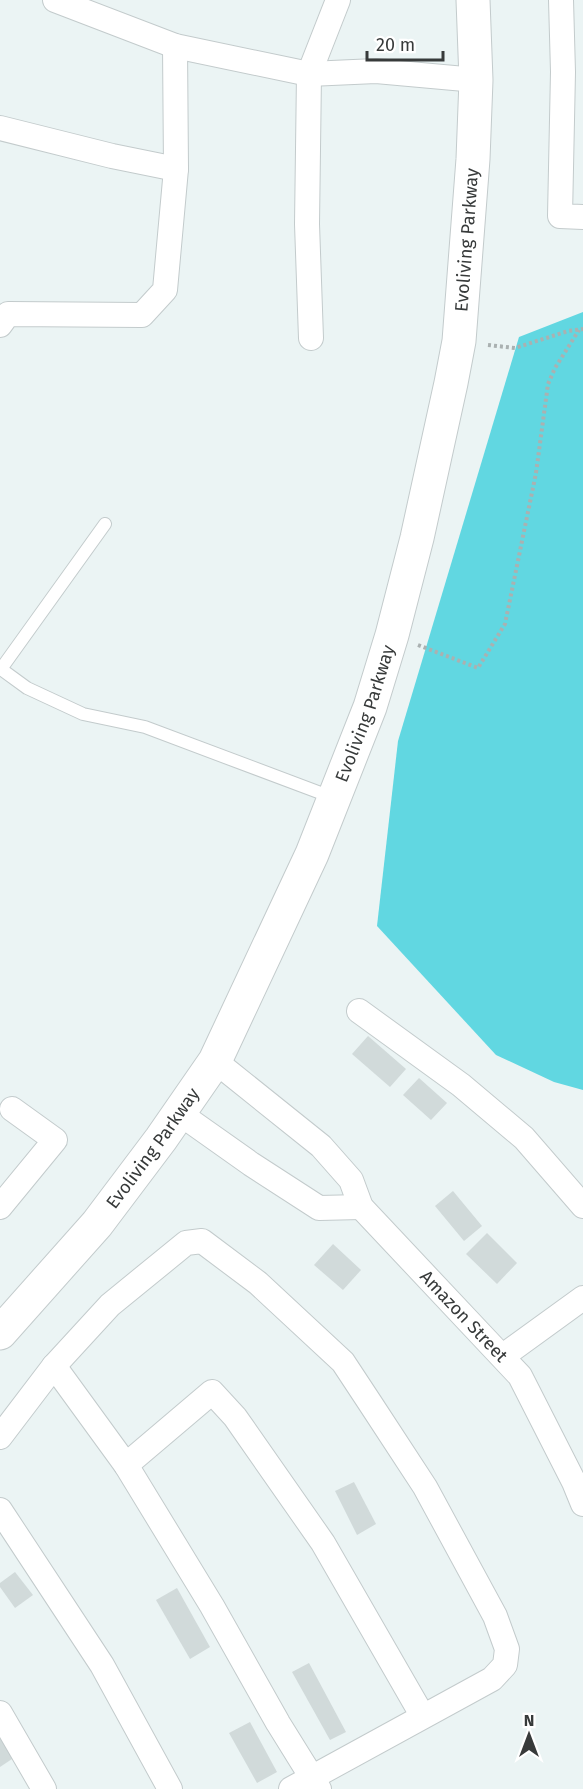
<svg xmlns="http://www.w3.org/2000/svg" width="583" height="1789" font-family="'Fira Sans',sans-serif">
<rect width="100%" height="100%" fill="#ebf4f4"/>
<polygon fill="#61d7e1" points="583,312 583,1090 554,1082 496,1055 377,926 398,741 519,337"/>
<g fill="#d1dada">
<polygon points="368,1036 406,1069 390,1087 352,1054"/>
<polygon points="419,1078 447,1103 431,1120 403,1095"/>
<polygon points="453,1191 482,1226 464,1241 435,1206"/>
<polygon points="487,1233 517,1263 497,1284 466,1254"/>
<polygon points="333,1244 361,1270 343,1290 314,1265"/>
<polygon points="354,1482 376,1524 357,1535 335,1491"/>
<polygon points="15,1572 33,1595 15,1608 0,1587 0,1583"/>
<polygon points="177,1588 210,1647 190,1659 156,1600"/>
<polygon points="309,1663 346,1732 330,1740 292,1672"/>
<polygon points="250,1722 277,1772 257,1783 229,1733"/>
<polygon points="0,1727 18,1755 0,1767"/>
</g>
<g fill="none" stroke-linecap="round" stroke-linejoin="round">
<g stroke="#c3cbcc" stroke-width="14">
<polyline id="lane" points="105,524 1,669 27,688 83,714 145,727 334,798"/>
</g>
<g stroke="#c3cbcc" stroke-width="26">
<g id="street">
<polyline points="55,0 175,46 309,74 376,71 476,80"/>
<polyline points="561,0 563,72 560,216 583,217"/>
<polyline points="0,128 112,156 176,169"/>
<polyline points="0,325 8,314 142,315 165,290 176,169 175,46"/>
<polyline points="311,338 307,224 309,74 338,0"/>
<polyline points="359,1011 461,1085 524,1138 583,1206"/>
<path id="s1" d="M215,1061L321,1146L351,1180L361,1207L520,1376L574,1482L583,1504"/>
<polyline points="179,1113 251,1164 319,1208 361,1207"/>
<polyline points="0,1207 55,1140 12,1109"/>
<polyline points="503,1356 583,1298"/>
<polyline points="54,1366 126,1465 212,1606 278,1723 319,1789"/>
<polyline points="0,1437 54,1366 110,1305 186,1243 202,1241 258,1283 343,1362 372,1406 425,1487 495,1616 507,1649 505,1665 492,1679 291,1789"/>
<polyline points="126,1465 212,1392 235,1417 323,1543 422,1715"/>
<polyline points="0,1510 102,1665 170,1789"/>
<polyline points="0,1713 44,1789"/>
</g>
</g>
<g stroke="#c3cbcc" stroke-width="35">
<g id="secondary">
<path id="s2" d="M0,1333L97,1224L161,1139L215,1061L312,854L370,707L392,635L417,538L451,383L459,341L473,159L476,80L473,0"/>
</g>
</g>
<g stroke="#aab1b1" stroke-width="4" stroke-dasharray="3 3" stroke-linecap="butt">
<polyline points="488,345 515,348 568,331 583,329"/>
<polyline points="418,645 478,668 505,624 536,473 548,384 555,368 579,330"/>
</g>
<use href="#lane" stroke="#fff" stroke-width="12"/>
<use href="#street" stroke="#fff" stroke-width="24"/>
<use href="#secondary" stroke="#fff" stroke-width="33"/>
</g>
<g text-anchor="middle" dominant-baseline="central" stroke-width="5" stroke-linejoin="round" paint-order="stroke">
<g font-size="18" fill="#373a3a" stroke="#fff">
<text stroke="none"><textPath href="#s2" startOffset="1212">Evoliving Parkway</textPath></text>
<text stroke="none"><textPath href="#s2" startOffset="726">Evoliving Parkway</textPath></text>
<text stroke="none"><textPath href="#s2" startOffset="240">Evoliving Parkway</textPath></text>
<text stroke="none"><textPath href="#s1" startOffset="360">Amazon Street</textPath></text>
</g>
</g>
<g transform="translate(529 1735)" stroke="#ffffff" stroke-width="4.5" paint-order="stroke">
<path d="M0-4.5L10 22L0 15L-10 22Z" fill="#373a3a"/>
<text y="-9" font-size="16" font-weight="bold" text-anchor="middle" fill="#373a3a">N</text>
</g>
<path d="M367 51v9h76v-9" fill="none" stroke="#373a3a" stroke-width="3"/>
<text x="376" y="51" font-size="18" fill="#373a3a" stroke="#ffffff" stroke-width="4.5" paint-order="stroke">20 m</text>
</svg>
